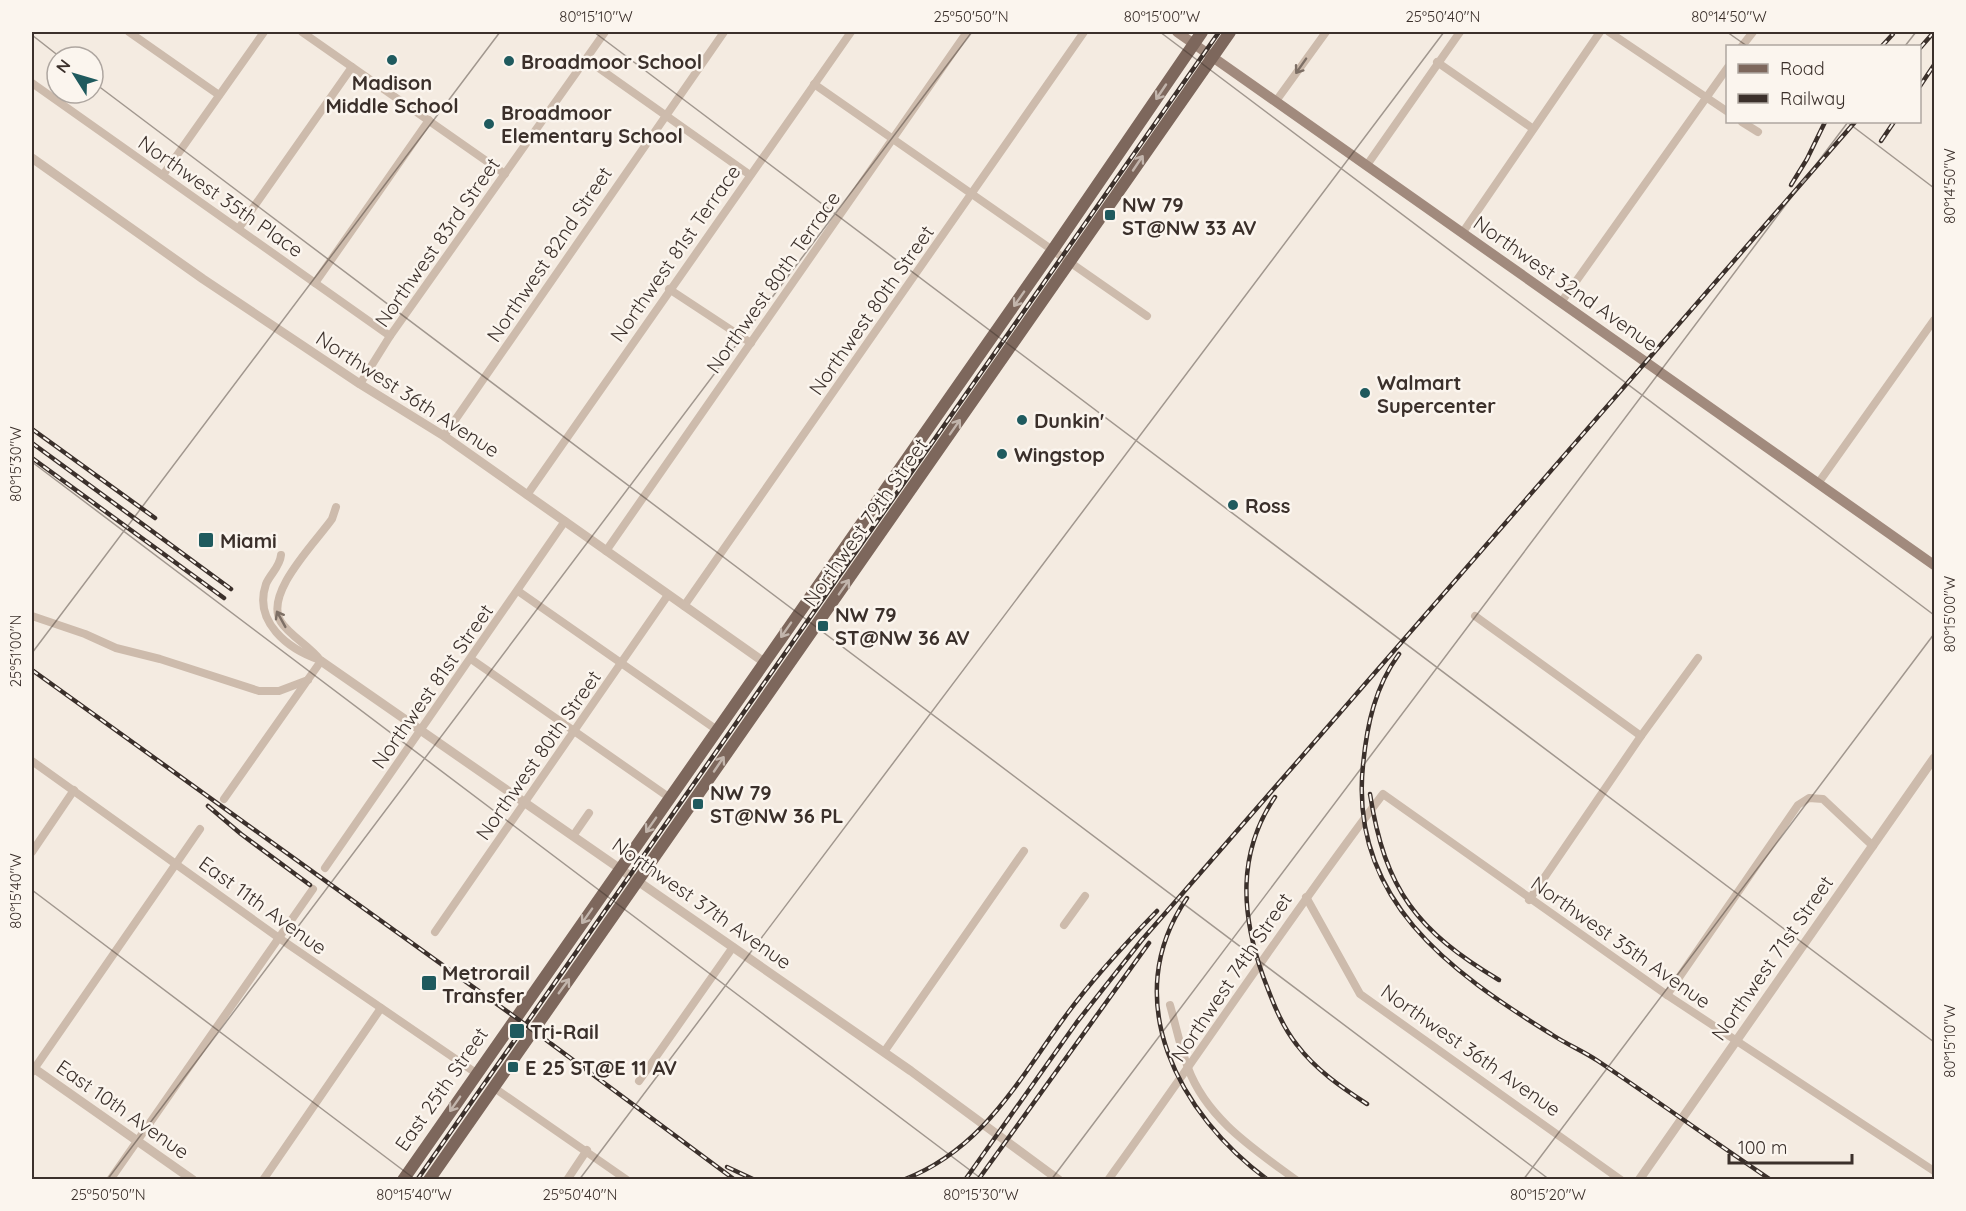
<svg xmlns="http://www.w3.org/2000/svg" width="1966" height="1211" font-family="Quicksand,sans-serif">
<rect width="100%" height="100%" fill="#f4ebe1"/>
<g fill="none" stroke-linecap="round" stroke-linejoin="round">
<g stroke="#cdbbac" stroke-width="8">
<polyline points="129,32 219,95"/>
<polyline points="302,32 505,174"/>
<polyline points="1609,32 1728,112"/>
<polyline points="1742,46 1753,32"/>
<polyline points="586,59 750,175"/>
<polyline points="1437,62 1532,128"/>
<polyline points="32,83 390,336"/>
<polyline points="814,84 1147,316"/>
<polyline points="1276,101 1326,32"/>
<polyline points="1742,122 1758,132"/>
<polyline points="1367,165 1460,32"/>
<polyline points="163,175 264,32"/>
<polyline points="239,228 352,67"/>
<polyline points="1463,232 1600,32"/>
<polyline points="315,283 429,120"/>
<polyline points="669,289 751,343"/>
<polyline points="1562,301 1728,67"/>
<polyline points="360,384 390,336 605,32"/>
<polyline points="444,436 724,32"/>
<polyline points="1819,482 1934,320"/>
<polyline points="527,495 851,32"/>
<polyline points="606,551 967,32"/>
<path d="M281,555C280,567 270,574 266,584C253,622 288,649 320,660"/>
<polyline points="518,591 717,730"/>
<polyline points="684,606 1084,32"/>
<polyline points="32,616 85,634 116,648 160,659 259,691 279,691 308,680"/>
<polyline points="1475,616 1641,736"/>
<polyline points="471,659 670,798"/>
<path d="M321,661C310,646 290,636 281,622C263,594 316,542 332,519L336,507"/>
<polyline points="32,761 279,938 476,1073"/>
<polyline points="224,799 321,661"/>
<polyline points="573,836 589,813"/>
<polyline points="32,852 74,790"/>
<polyline points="325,868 565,521"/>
<polyline points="1306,897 1360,994 1621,1180"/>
<polyline points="1529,900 1641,736 1698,658"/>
<polyline points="1064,925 1085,896"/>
<polyline points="435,932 668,595"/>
<polyline points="1667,995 1798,805 1809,798 1823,799 1873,846"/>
<path d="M1170,1005C1176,1026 1180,1047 1188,1068C1207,1119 1254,1149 1296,1180"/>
<polyline points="884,1052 1024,851"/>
<polyline points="32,1072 200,829"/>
<polyline points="639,1081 733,947"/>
<polyline points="493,1087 627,1180"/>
<polyline points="110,1180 313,889"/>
<polyline points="263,1180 381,1008"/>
<polyline points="567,1180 587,1150"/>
<path d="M1108,1180C1201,1052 1287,920 1383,794L1667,995L1934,1171"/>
</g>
<g stroke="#cdbbac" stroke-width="9">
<polyline points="32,158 203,279 360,384 444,436 764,662"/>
<polyline points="321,661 911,1071 1059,1180"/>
<polyline points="32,1067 193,1180"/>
<polyline points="1639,1180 1934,758"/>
</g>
<polyline stroke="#a18a7d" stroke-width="10" points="1177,32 1934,565"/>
<g stroke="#7d675c" stroke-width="12">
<polyline points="403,1180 1052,251 1202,32"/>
<polyline points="429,1180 1230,32"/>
</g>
<g stroke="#3b302b" stroke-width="4.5">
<g id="rail">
<polyline points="1882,46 1893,34"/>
<polyline points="1920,48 1934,32"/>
<polyline points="1920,86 1934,65"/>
<polyline points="1881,141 1894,122"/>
<polyline points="1791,185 1807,159 1825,122"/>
<polyline points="32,429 155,518"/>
<polyline points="32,443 231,589"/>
<polyline points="32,458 224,598"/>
<path d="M1399,654C1375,687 1367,724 1363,765C1349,899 1449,971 1551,1034C1566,1044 1583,1051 1598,1061C1656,1100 1713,1141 1771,1180"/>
<polyline points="32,670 515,1017 735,1180"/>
<path d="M1370,794C1385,890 1417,931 1499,980"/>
<path d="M1275,797C1237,853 1241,914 1263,976C1272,1000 1281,1025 1297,1045C1316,1070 1341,1087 1367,1104"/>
<polyline points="208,806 241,834 310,885"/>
<path d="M1187,898C1117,999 1179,1115 1268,1180"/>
<polyline points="727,1167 755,1180"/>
<polyline points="417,1180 1219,32"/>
<path d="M903,1180C984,1149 1018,1080 1067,1014C1094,977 1125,944 1157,911"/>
<polyline points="965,1180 1077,1022 1141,941 1855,122"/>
<polyline points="978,1180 1149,943"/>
</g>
</g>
<use href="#rail" stroke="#fbf5ee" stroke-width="2" stroke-dasharray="7" stroke-linecap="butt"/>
</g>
<defs><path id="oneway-shaft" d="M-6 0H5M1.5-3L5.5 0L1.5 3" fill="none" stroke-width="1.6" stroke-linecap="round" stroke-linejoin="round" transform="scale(1.5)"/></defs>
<g stroke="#7d6f65">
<use href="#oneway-shaft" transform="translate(1301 66) rotate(125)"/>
<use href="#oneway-shaft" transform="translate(281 619) rotate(-119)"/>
</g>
<g stroke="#c2b5ac">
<use href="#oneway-shaft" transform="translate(1161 92) rotate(124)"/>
<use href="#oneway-shaft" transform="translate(1138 163) rotate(-56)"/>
<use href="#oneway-shaft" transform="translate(1019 299) rotate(125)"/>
<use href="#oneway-shaft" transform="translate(955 427) rotate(-55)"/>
<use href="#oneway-shaft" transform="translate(844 587) rotate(-55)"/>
<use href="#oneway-shaft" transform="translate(786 630) rotate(125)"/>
<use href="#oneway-shaft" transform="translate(719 764) rotate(-56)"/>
<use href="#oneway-shaft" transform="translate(651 825) rotate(125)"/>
<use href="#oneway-shaft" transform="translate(587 916) rotate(125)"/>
<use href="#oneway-shaft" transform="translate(564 986) rotate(-54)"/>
<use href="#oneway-shaft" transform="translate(455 1104) rotate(125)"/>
</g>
<path fill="none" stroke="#3b302b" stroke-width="1.5" stroke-opacity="0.45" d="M594,32L1934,1042M1160,32L1934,615M1727,32L1747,46M32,35L60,57M1905,46L1916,32M93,82L1550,1180M1847,122L1934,188M32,462L983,1180M32,653L500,32M32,890L416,1180M107,1180L972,32M579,1180L1444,32M1051,1180L1848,122M1523,1180L1934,634"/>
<g fill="#1f5a5e" stroke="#fbf5ee" stroke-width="2">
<circle cx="392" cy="60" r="6"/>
<circle cx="509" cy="61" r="6"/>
<circle cx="489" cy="124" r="6"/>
<rect x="1104" y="209" width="12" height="12" rx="3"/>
<circle cx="1365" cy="393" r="6"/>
<circle cx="1022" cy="420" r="6"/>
<circle cx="1002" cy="454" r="6"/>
<circle cx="1233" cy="505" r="6"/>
<rect x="198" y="532" width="16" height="16" rx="3"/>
<rect x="817" y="620" width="12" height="12" rx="3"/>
<rect x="692" y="798" width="12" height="12" rx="3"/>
<rect x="421" y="975" width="16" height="16" rx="3"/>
<rect x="509" y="1023" width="16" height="16" rx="3"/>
<rect x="507" y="1061" width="12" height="12" rx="3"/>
</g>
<g text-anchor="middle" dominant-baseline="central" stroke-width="5" stroke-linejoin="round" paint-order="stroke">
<g font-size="20" font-weight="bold" fill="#3b302b" stroke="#fbf5ee" text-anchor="start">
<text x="521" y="61">Broadmoor School</text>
<text x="392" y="82" text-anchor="middle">Madison<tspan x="392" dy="23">Middle School</tspan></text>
<text x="501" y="112">Broadmoor<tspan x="501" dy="23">Elementary School</tspan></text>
<text x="1122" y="204">NW 79<tspan x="1122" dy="23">ST@NW 33 AV</tspan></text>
<text x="1377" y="382">Walmart<tspan x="1377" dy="23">Supercenter</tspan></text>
<text x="1034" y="420">Dunkin'</text>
<text x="1014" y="454">Wingstop</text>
<text x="1245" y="505">Ross</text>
<text x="220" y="540">Miami</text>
<text x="835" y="614">NW 79<tspan x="835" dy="23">ST@NW 36 AV</tspan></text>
<text x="710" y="792">NW 79<tspan x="710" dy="23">ST@NW 36 PL</tspan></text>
<text x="442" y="972">Metrorail<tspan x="442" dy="23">Transfer</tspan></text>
<text x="530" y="1031">Tri-Rail</text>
<text x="525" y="1067">E 25 ST@E 11 AV</text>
</g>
<g font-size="20" fill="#3b302b" stroke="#fbf5ee">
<text transform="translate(221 196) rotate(35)">Northwest 35th Place</text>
<text transform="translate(437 242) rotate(-55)">Northwest 83rd Street</text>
<text transform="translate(675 253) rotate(-55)">Northwest 81st Terrace</text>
<text transform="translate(549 254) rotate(-56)">Northwest 82nd Street</text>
<text transform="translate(773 282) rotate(-55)">Northwest 80th Terrace</text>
<text transform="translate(1566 283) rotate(35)">Northwest 32nd Avenue</text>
<text transform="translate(871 310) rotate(-55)">Northwest 80th Street</text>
<text transform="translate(408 394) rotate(33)">Northwest 36th Avenue</text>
<text transform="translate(865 522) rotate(-55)">Northwest 79th Street</text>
<text transform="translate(432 686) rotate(-55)">Northwest 81st Street</text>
<text transform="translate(538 755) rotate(-55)">Northwest 80th Street</text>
<text transform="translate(702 903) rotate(35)">Northwest 37th Avenue</text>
<text transform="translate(263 905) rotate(36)">East 11th Avenue</text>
<text transform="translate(1621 942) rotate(35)">Northwest 35th Avenue</text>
<text transform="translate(1772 958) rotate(-55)">Northwest 71st Street</text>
<text transform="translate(1231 977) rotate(-56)">Northwest 74th Street</text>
<text transform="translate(1471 1050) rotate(35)">Northwest 36th Avenue</text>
<text transform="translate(441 1089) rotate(-55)">East 25th Street</text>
<text transform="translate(123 1109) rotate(35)">East 10th Avenue</text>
</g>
</g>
<rect width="1966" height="1211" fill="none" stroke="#fbf5ee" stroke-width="66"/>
<rect x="1726" y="45" width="195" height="78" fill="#fbf5ee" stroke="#aea6a0" stroke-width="1.5"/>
<rect x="1738" y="64" width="30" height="9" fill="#7d675c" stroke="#aea6a0" stroke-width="1.5"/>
<text x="1780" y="75" font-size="18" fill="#3b302b">Road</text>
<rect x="1738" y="94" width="30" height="9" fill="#3b302b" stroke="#aea6a0" stroke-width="1.5"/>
<text x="1780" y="105" font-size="18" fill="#3b302b">Railway</text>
<g transform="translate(75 75) rotate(307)"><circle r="28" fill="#fbf5ee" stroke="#aea6a0" stroke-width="1.5"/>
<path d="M0-4.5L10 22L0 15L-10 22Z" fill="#1f5a5e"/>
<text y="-9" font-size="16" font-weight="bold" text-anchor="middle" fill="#3b302b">N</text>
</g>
<path d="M1729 1154v9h123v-9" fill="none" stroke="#3b302b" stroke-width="3"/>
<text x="1738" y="1154" font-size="18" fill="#3b302b" stroke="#fbf5ee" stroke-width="4.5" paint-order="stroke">100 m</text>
<rect x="33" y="33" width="1900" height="1145" fill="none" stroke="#3b302b" stroke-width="2"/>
<g font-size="15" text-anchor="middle" fill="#3b302b">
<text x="596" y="22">80°15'10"W</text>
<text x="971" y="22">25°50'50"N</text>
<text x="1162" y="22">80°15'00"W</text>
<text x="1443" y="22">25°50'40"N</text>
<text x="1729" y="22">80°14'50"W</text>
<text transform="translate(1950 186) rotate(-90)" y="5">80°14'50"W</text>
<text transform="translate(16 464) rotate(-90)" y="5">80°15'30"W</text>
<text transform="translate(1950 614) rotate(-90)" y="5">80°15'00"W</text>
<text transform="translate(16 651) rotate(-90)" y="5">25°51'00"N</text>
<text transform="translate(16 891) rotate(-90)" y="5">80°15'40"W</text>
<text transform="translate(1950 1041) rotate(-90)" y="5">80°15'10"W</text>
<text x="108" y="1200">25°50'50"N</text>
<text x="414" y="1200">80°15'40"W</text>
<text x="580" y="1200">25°50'40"N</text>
<text x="981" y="1200">80°15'30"W</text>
<text x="1548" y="1200">80°15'20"W</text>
</g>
</svg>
